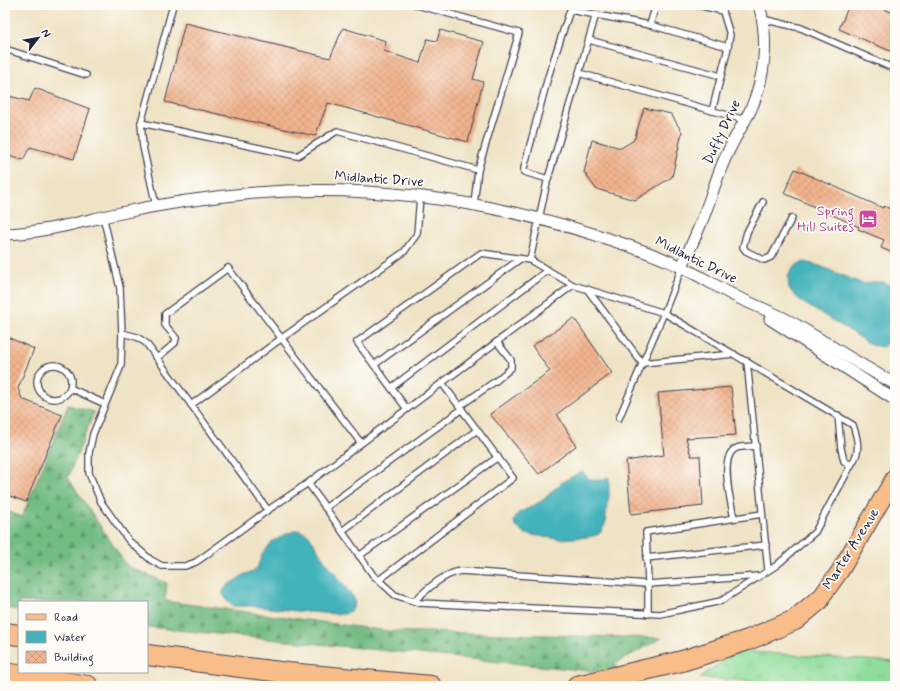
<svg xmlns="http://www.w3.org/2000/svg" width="900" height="691" font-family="Mynerve,sans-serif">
<defs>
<pattern id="grass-tufts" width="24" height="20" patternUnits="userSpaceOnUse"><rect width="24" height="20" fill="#8fdd9b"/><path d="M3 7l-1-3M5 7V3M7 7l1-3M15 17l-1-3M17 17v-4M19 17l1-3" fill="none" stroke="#7bbd86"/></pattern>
<pattern id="forest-firs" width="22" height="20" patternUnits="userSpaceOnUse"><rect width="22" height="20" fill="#73bc83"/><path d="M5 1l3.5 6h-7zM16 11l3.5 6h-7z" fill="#5e986c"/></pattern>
<pattern id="building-cross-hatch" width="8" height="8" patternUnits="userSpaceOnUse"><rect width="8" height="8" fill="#f1b48d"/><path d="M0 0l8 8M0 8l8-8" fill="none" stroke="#ce9a7b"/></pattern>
</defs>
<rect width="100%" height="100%" fill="#fdfcf7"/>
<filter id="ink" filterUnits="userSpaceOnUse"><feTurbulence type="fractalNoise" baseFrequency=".025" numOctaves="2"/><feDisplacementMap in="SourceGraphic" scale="8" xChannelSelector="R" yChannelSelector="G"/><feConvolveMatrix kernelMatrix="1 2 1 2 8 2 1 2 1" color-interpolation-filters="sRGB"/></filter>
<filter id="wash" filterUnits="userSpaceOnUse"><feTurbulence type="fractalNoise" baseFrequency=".012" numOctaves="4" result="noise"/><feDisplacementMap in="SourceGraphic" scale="16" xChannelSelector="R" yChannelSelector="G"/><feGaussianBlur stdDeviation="0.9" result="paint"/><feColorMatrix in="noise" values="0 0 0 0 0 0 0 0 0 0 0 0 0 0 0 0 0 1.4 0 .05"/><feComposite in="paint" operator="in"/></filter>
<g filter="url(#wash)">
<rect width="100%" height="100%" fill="#efe3c5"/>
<polygon fill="url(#grass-tufts)" stroke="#58806b" points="737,651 895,662 895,686 832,686 699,678"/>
<polygon fill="url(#forest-firs)" stroke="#4a6f5f" points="68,405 94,412 68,478 127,566 167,583 165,601 388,631 662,638 614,664 619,673 581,670 147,627 147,602 19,602 19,610 5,608 5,510 22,517"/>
<g fill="#42b2bb" stroke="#326a7b">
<polygon points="805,262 820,266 863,284 872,282 883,282 895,287 895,338 889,340 883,347 871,345 852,332 805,304 794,295 789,288 788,277 793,267 796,265"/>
<path d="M582,471C589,481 598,483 608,477L609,479V497L607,505L605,524L601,532L597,535L588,537L559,539L526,534L515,526L514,521L518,513L531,507L543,500L561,483Z"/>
<polygon points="298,530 309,535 325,561 354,598 355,603 352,610 345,614 336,614 296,611 252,606 234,606 227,600 223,594 223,591 227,586 245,574 253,572 257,568 262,555 272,542 288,533"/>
</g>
<g id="blocks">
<g fill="url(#building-cross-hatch)">
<polygon points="849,5 875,5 895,14 895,53 839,29"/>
<polygon points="185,23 330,58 343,28 386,41 384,51 420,63 427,39 437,41 440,30 484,42 473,79 483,82 468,142 328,103 315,136 165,102"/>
<polygon points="35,88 90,109 74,159 30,147 23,160 5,155 5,95 29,101"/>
<polygon points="644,108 671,114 682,132 672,177 635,200 596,189 584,172 592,140 621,148 634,140"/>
<polygon points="795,169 883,208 884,206 895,211 895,254 881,248 884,240 858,229 859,227 784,193"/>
<polygon points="574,318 612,373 557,414 576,446 539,474 490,414 550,371 532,346"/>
<polygon points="5,336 34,349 18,388 22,399 62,415 26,502 5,494"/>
<polygon points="731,387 736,435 686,438 691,456 700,456 703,506 631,514 626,461 664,455 658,393"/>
</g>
</g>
</g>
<g filter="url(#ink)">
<use href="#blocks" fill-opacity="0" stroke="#413f50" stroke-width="1"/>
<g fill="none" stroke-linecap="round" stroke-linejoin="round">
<g stroke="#413f50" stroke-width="8">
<g id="lane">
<polyline points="698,5 723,11"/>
<polyline points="762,19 801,28 895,69"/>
<polyline points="650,25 728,47"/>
<polyline points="589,40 721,76"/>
<polyline points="5,49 86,75"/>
<polyline points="579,73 596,14"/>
<polyline points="712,111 727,52 730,35 721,5"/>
<polyline points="141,123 297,156 337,131 478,170 519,33 417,5"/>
<polyline points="548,179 524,172 524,168 548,77 570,10 650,25 656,5"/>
<polyline points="763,202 747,232 743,247 746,251 764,260 771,257 792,218"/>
<polyline points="474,204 478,170"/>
<polyline points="156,206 143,147 141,123 173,5"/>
<polyline points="103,216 120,288 122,333 121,366 93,434 89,453 89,473 101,502 129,541 151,560 162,566 185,566 196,562 206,555 268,510 308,483 573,285"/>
<polyline points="587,289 642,363 734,354"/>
<polyline points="122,333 137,337 146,343 268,510"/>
<polyline points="157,358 175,343 176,338 165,325 165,314 228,268 361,443"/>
<polyline points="747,361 768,570"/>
<polyline points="374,365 520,259"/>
<circle cx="54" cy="382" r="17"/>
<polyline points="70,388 105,404"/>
<polyline points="391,388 548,270"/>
<polyline points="191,405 282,338 404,252 417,234 420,197"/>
<polyline points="460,406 497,380 511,368 511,360 497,342"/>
<polyline points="407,409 357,342 481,253 530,260"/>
<polyline points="838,415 841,448 844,461 851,465"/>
<polyline points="619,418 664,313 682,267"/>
<path d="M308,483L373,575L395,595L419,603L660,614L721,601L777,565L815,532L851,465C861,452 858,440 853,425L664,313L573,285L530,260L547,182L579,73L745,120"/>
<polyline points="325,508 462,409"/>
<path d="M734,518C731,503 718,454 737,448C742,446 750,447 756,446"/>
<polyline points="342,531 477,430"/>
<polyline points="359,556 498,457"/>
<polyline points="646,558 766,545"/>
<polyline points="379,580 513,478 442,383"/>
<path d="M414,601C428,589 442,574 461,571L648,584L759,576"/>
<polyline points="648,614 648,584 646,532 762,514"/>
</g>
</g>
<g stroke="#413f50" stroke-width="13">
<g id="street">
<path d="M5,234C43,233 79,222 116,214C161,204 208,197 255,193C370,184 483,200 593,234C621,243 650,252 677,265C698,274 718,288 739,298C758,307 780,315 798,326C831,346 862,366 895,384"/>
<path d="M682,267C688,252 695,238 701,223C711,199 717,174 728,152C735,137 744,123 751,109C765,77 769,39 759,5"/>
<polyline points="770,319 895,400"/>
</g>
</g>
<g stroke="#413f50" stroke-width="19">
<polyline id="primary" points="819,600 840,571 895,477"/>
</g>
<g stroke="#413f50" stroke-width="22">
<g id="highway">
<polyline points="5,633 19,635"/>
<polyline points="147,655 288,673 431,686"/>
<polyline points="5,673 88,686"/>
<polyline points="577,686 682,661 748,640 795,620 819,600"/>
</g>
</g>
<use href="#lane" stroke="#fff" stroke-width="5.5"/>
<use href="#street" stroke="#fff" stroke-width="11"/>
<use href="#primary" stroke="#f8bd89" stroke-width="17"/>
<use href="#highway" stroke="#f8bd89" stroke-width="20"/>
</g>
</g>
<defs>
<g id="hotel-square" transform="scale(1)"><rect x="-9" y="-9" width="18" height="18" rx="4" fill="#d1479c" stroke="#fdfcf7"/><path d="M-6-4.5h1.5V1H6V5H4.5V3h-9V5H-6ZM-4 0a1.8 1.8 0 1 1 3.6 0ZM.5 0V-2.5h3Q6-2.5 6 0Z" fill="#fff"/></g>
</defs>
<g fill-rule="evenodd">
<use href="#hotel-square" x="868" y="219"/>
</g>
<g text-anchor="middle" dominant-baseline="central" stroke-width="3.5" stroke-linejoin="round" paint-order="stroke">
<g font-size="14" fill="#22223b" stroke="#fdfcf7">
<text transform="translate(722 132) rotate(-65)">Duffy Drive</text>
<text transform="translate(379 179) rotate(4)">Midlantic Drive</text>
<text transform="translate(696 260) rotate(26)">Midlantic Drive</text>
<text transform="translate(851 549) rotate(-58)">Marter Avenue</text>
</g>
<g font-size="14" fill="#b23c85" stroke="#fdfcf7" text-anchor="end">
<text x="854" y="211">Spring<tspan x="854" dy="16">Hill Suites</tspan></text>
</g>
</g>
<rect width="900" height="691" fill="none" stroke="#fdfcf7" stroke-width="20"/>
<rect x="18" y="601" width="130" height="72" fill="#fdfcf7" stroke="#a5a5ac"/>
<rect x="26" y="614" width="20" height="6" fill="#f8bd89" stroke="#a5a5ac"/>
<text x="54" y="621" font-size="12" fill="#22223b">Road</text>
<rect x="26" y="631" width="20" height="12" fill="#42b2bb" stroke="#a5a5ac"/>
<text x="54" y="641" font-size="12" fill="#22223b">Water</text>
<rect x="26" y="651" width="20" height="12" fill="url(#building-cross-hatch)" stroke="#a5a5ac"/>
<text x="54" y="661" font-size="12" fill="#22223b">Building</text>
<g transform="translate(38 38) rotate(59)" stroke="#fdfcf7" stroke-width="3" paint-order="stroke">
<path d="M0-3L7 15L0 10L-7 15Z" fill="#22223b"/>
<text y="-6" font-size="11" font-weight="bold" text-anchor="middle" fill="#22223b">N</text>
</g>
</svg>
